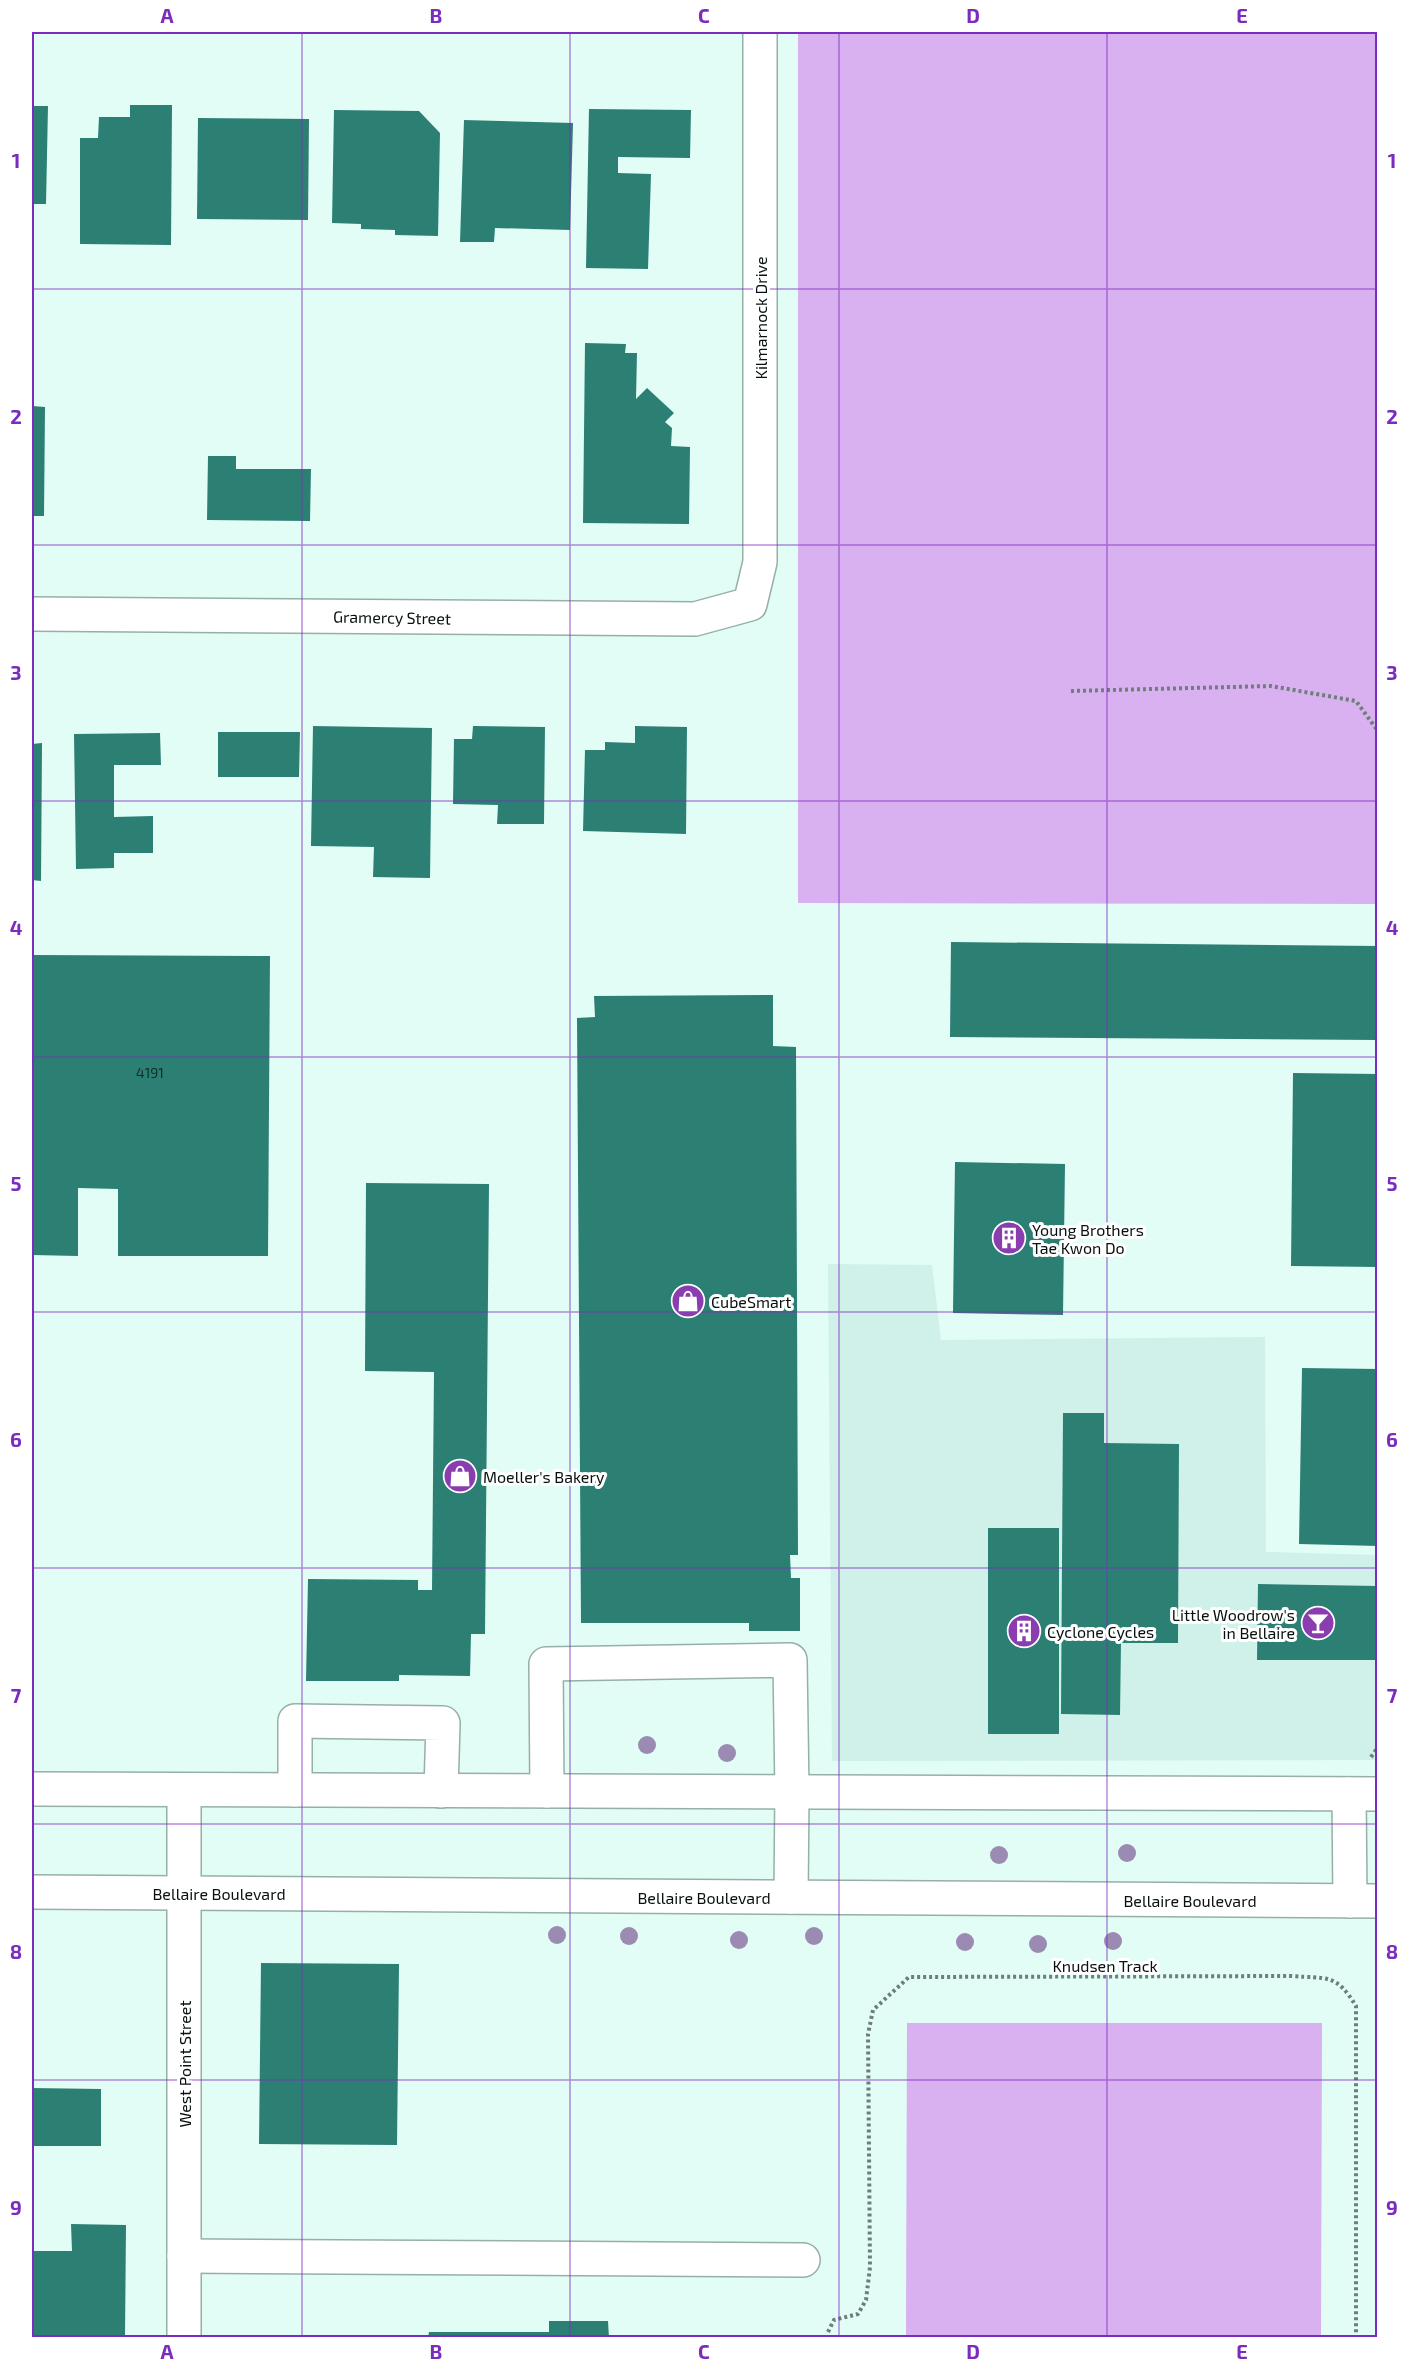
<svg xmlns="http://www.w3.org/2000/svg" width="1409" height="2369" font-family="'Exo 2',sans-serif">
<rect width="100%" height="100%" fill="#e2fcf6"/>
<polygon fill="#cff1ea" points="828,1264 932,1265 941,1340 1265,1337 1266,1552 1377,1555 1377,1760 832,1761"/>
<g fill="#d9b0f0">
<polygon points="798,32 1377,32 1377,904 798,903"/>
<polygon points="907,2023 1322,2023 1321,2337 906,2337"/>
</g>
<g fill="#2b8073">
<polygon points="130,105 172,105 171,245 80,244 80,138 98,138 99,117 130,117"/>
<polygon points="32,106 48,106 46,204 32,204"/>
<polygon points="589,109 691,110 690,158 618,157 618,173 651,174 648,269 586,268"/>
<polygon points="334,110 419,111 440,133 438,236 395,235 395,230 361,229 361,224 332,223"/>
<polygon points="198,118 309,119 308,220 197,219"/>
<polygon points="464,120 573,123 570,230 495,228 494,242 460,242"/>
<polygon points="585,343 626,344 625,353 637,353 636,399 647,388 674,413 665,422 672,428 671,446 690,447 689,524 583,523"/>
<polygon points="32,406 45,407 44,516 32,516"/>
<polygon points="208,456 236,456 236,469 311,469 310,521 207,520"/>
<polygon points="313,726 432,728 430,878 373,877 374,847 311,846"/>
<polygon points="473,726 545,727 544,824 497,824 498,805 453,804 454,739 472,739"/>
<polygon points="635,726 687,727 686,834 583,831 585,750 605,750 605,742 635,743"/>
<polygon points="218,732 300,732 299,777 218,777"/>
<polygon points="160,733 161,765 114,765 114,817 153,816 153,853 114,853 114,868 76,869 74,734"/>
<polygon points="42,743 41,881 32,880 32,744"/>
<polygon points="951,942 1378,946 1378,1040 950,1037"/>
<polygon points="32,955 270,956 268,1256 118,1256 118,1189 78,1188 78,1256 32,1255"/>
<polygon points="773,995 773,1046 796,1047 798,1555 790,1555 791,1578 800,1578 800,1631 749,1631 749,1623 581,1623 577,1018 595,1017 594,996"/>
<polygon points="1293,1073 1378,1074 1378,1267 1291,1266"/>
<polygon points="955,1162 1065,1164 1063,1315 953,1313"/>
<polygon points="366,1183 489,1184 485,1634 471,1634 470,1676 399,1675 399,1681 306,1681 308,1579 418,1580 418,1590 432,1590 434,1372 365,1371"/>
<polygon points="1302,1368 1378,1369 1378,1546 1299,1544"/>
<polygon points="1063,1413 1104,1413 1104,1443 1179,1444 1178,1643 1121,1643 1120,1715 1061,1714"/>
<rect x="988" y="1528" width="71" height="206"/>
<polygon points="1258,1584 1378,1586 1378,1660 1257,1660"/>
<polygon points="261,1963 399,1964 397,2145 259,2144"/>
<polygon points="32,2088 101,2089 101,2146 32,2146"/>
<polygon points="71,2224 126,2225 125,2338 32,2338 32,2251 72,2251"/>
<polygon points="549,2321 608,2321 609,2338 428,2338 429,2332 549,2332"/>
</g>
<g fill="none" stroke-linecap="round" stroke-linejoin="round">
<g stroke="#97afa9" stroke-width="36">
<g id="minor">
<polyline points="32,614 695,619 750,604 760,562 760,32"/>
<polyline points="184,1790 184,2338"/>
<polyline points="295,1790 295,1721 443,1723 441,1791"/>
<polyline points="547,1791 546,1664 790,1660 792,1792"/>
<polyline points="184,2256 803,2260"/>
</g>
</g>
<g stroke="#97afa9" stroke-width="36">
<g id="major">
<polyline points="32,1789 1378,1794"/>
<polyline points="1349,1794 1350,1901"/>
<polyline points="32,1892 1378,1901"/>
<polyline points="791,1897 792,1792"/>
</g>
</g>
<g stroke="#6e7f7b" stroke-width="4" stroke-dasharray="3 3" stroke-linecap="butt">
<polyline points="1071,691 1271,686 1356,701 1378,731"/>
<polyline points="1371,1757 1378,1747"/>
<path d="M828,2338V2332L834,2320L858,2314L866,2300L870,2267L868,2034L873,2010L909,1977L1292,1976C1327,1979 1336,1973 1356,2006V2338"/>
</g>
<use href="#minor" stroke="#fff" stroke-width="33"/>
<use href="#major" stroke="#fff" stroke-width="33"/>
</g>
<g fill="#9b8ab2">
<circle cx="647" cy="1745" r="9"/>
<circle cx="727" cy="1753" r="9"/>
<circle cx="1127" cy="1853" r="9"/>
<circle cx="999" cy="1855" r="9"/>
<circle cx="557" cy="1935" r="9"/>
<circle cx="629" cy="1936" r="9"/>
<circle cx="814" cy="1936" r="9"/>
<circle cx="739" cy="1940" r="9"/>
<circle cx="1113" cy="1941" r="9"/>
<circle cx="965" cy="1942" r="9"/>
<circle cx="1038" cy="1944" r="9"/>
</g>
<path fill="none" stroke="#7b2cbf" stroke-width="1.5" stroke-opacity="0.55" d="M302,32V2338M570,32V2338M839,32V2338M1107,32V2338M32,289H1378M32,545H1378M32,801H1378M32,1057H1378M32,1312H1378M32,1568H1378M32,1824H1378M32,2080H1378"/>
<defs>
<g id="building-disc" transform="scale(1.725)"><circle r="9.5" fill="#893dae" stroke="#fff"/><path d="M-4-6H4V6H1V3H-1V6H-4ZM-2.5-4.3h1.7v1.8h-1.7ZM.8-4.3h1.7v1.8H.8ZM-2.5-1h1.7V.8h-1.7ZM.8-1h1.7V.8H.8Z" fill="#fff"/></g>
<g id="shop-disc" transform="scale(1.725)"><circle r="9.5" fill="#893dae" stroke="#fff"/><path d="M-5-2.5h2.3a2.7 3.5 0 0 1 5.4 0H5L5.5 6h-11ZM-1.5-2.5h3a1.5 2.3 0 0 0-3 0Z" fill="#fff"/></g>
<g id="bar-disc" transform="scale(1.725)"><circle r="9.5" fill="#893dae" stroke="#fff"/><path d="M-6-5H6L.8 .8V4.5H3.5V6h-7V4.5H-.8V.8Z" fill="#fff"/></g>
</defs>
<g fill-rule="evenodd">
<use href="#building-disc" x="1009" y="1238"/>
<use href="#shop-disc" x="688" y="1301"/>
<use href="#shop-disc" x="460" y="1476"/>
<use href="#bar-disc" x="1318" y="1623"/>
<use href="#building-disc" x="1024" y="1631"/>
</g>
<g text-anchor="middle" dominant-baseline="central" stroke-width="6" stroke-linejoin="round" paint-order="stroke">
<g font-size="14" fill="#102c27">
<text x="150" y="1072">4191</text>
</g>
<g font-size="16" fill="#07100e" stroke="#fff">
<text transform="translate(760 318) rotate(-90)">Kilmarnock Drive</text>
<text transform="translate(392 617) rotate(1)">Gramercy Street</text>
<text x="219" y="1893">Bellaire Boulevard</text>
<text x="704" y="1897">Bellaire Boulevard</text>
<text x="1190" y="1900">Bellaire Boulevard</text>
<text x="1105" y="1965">Knudsen Track</text>
<text transform="translate(184 2064) rotate(-90)">West Point Street</text>
</g>
<g font-size="16" fill="#07100e" stroke="#fff" text-anchor="start">
<text x="1032" y="1229">Young Brothers<tspan x="1032" dy="18">Tae Kwon Do</tspan></text>
<text x="711" y="1301">CubeSmart</text>
<text x="483" y="1476">Moeller's Bakery</text>
<text x="1295" y="1614" text-anchor="end">Little Woodrow's<tspan x="1295" dy="18">in Bellaire</tspan></text>
<text x="1047" y="1631">Cyclone Cycles</text>
</g>
</g>
<rect width="1409" height="2369" fill="none" stroke="#ffffff" stroke-width="66"/>
<rect x="33" y="33" width="1343" height="2303" fill="none" stroke="#7b2cbf" stroke-width="2"/>
<g font-size="20" text-anchor="middle" font-weight="bold" fill="#7b2cbf">
<text x="167" y="23">A</text>
<text x="436" y="23">B</text>
<text x="704" y="23">C</text>
<text x="973" y="23">D</text>
<text x="1242" y="23">E</text>
<text x="16" y="168">1</text>
<text x="1392" y="168">1</text>
<text x="16" y="424">2</text>
<text x="1392" y="424">2</text>
<text x="16" y="680">3</text>
<text x="1392" y="680">3</text>
<text x="16" y="935">4</text>
<text x="1392" y="935">4</text>
<text x="16" y="1191">5</text>
<text x="1392" y="1191">5</text>
<text x="16" y="1447">6</text>
<text x="1392" y="1447">6</text>
<text x="16" y="1703">7</text>
<text x="1392" y="1703">7</text>
<text x="16" y="1959">8</text>
<text x="1392" y="1959">8</text>
<text x="16" y="2215">9</text>
<text x="1392" y="2215">9</text>
<text x="167" y="2359">A</text>
<text x="436" y="2359">B</text>
<text x="704" y="2359">C</text>
<text x="973" y="2359">D</text>
<text x="1242" y="2359">E</text>
</g>
</svg>
